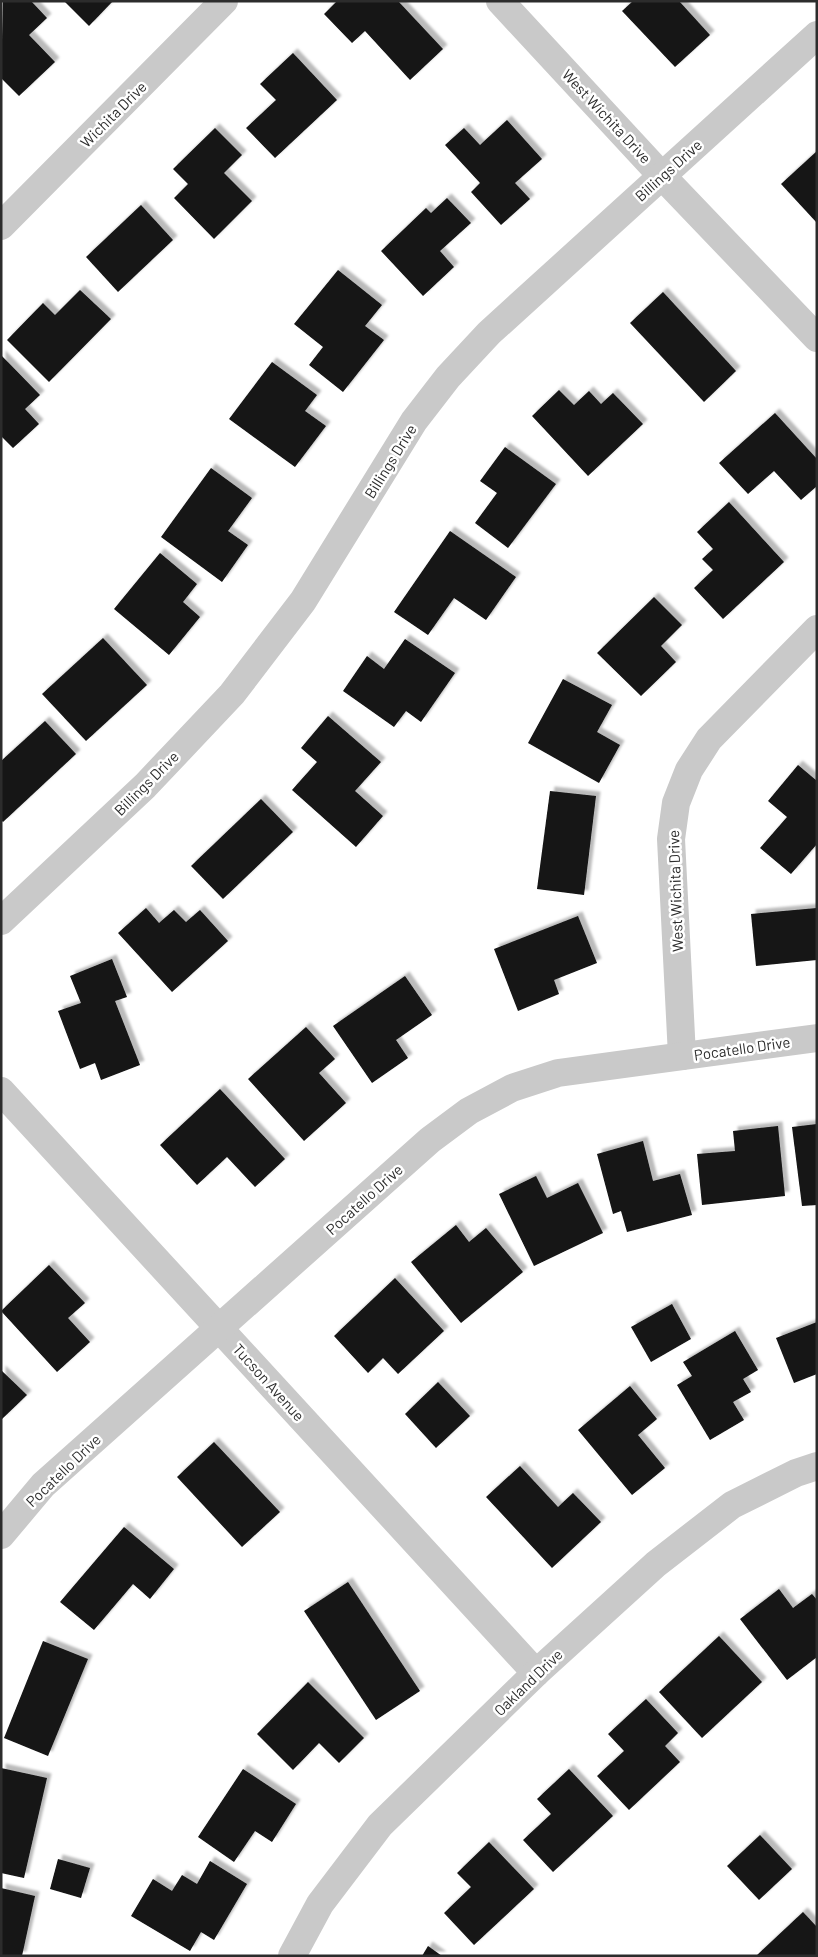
<svg xmlns="http://www.w3.org/2000/svg" width="818" height="1957" font-family="Barlow,sans-serif">
<defs>
<filter id="shadow"><feDropShadow dx="4.5" dy="-4.5" stdDeviation="1" flood-color="#0004"/></filter>
</defs>
<rect width="100%" height="100%" fill="#fff"/>
<g fill="#131313" filter="url(#shadow)">
<polygon points="3,1 31,1 47,18 29,35 55,62 19,96 1,78"/>
<polygon points="64,1 113,1 89,26"/>
<polygon points="337,1 398,1 443,49 410,80 365,31 352,43 324,14"/>
<polygon points="633,1 679,1 710,35 675,67 622,11"/>
<polygon points="293,53 337,100 275,158 246,128 276,100 260,84"/>
<polygon points="507,120 542,159 515,183 530,199 501,225 471,192 480,183 445,145 464,128 480,145"/>
<polygon points="215,128 242,155 224,173 252,201 214,239 174,198 188,184 173,169"/>
<polygon points="817,151 817,223 781,184"/>
<polygon points="447,198 471,223 440,251 454,267 423,296 381,251 426,208 431,213"/>
<polygon points="141,205 173,240 118,292 86,257"/>
<polygon points="338,270 382,305 365,326 384,340 343,392 309,365 323,347 294,324"/>
<polygon points="80,290 111,319 49,382 7,340 43,303 55,315"/>
<polygon points="663,292 736,371 704,402 630,323"/>
<polygon points="1,355 40,395 25,409 39,424 13,448 1,436"/>
<polygon points="272,362 317,395 305,411 326,426 295,467 229,419"/>
<polygon points="559,390 574,405 589,391 601,404 613,393 643,424 588,476 532,416"/>
<polygon points="775,413 817,459 817,486 801,500 774,471 748,494 719,463"/>
<polygon points="505,447 556,484 508,548 475,523 497,493 480,481"/>
<polygon points="211,468 252,498 228,531 248,545 222,582 161,537"/>
<polygon points="729,502 784,562 723,619 694,588 713,570 702,559 713,549 697,532"/>
<polygon points="450,531 516,577 486,620 454,598 428,635 394,612"/>
<polygon points="160,553 197,584 183,602 200,617 169,655 114,609"/>
<polygon points="654,597 682,625 661,646 676,662 641,696 597,653"/>
<polygon points="103,638 147,685 86,741 42,694"/>
<polygon points="405,639 455,673 421,722 406,711 394,727 343,691 367,656 384,669"/>
<polygon points="563,679 612,705 597,732 620,745 599,783 528,743"/>
<polygon points="328,716 381,762 355,791 383,816 356,847 292,790 317,762 301,748"/>
<polygon points="45,721 76,754 3,822 1,820 1,761"/>
<polygon points="798,765 817,781 817,844 791,874 760,848 787,817 768,801"/>
<polygon points="550,791 596,796 584,895 537,889"/>
<polygon points="261,799 293,832 223,899 191,866"/>
<polygon points="146,908 159,923 174,910 186,922 200,910 228,941 172,992 118,933"/>
<polygon points="817,908 817,960 756,966 751,914"/>
<polygon points="578,916 597,963 554,980 559,994 518,1011 494,949"/>
<polygon points="112,959 127,997 115,1001 140,1065 101,1080 95,1063 80,1069 58,1011 81,1003 70,976"/>
<polygon points="405,976 432,1015 396,1040 408,1058 372,1083 333,1026"/>
<polygon points="306,1027 335,1059 319,1073 346,1103 304,1141 248,1079"/>
<polygon points="220,1089 285,1159 255,1187 227,1157 197,1185 160,1145"/>
<polygon points="817,1124 817,1205 802,1206 792,1127"/>
<polygon points="778,1126 785,1196 702,1205 697,1154 735,1151 733,1131"/>
<polygon points="643,1141 653,1181 680,1174 692,1215 627,1232 621,1211 613,1214 597,1154"/>
<polygon points="536,1176 547,1198 578,1183 603,1233 534,1266 499,1194"/>
<polygon points="456,1225 469,1242 486,1228 523,1272 461,1323 411,1262"/>
<polygon points="49,1265 85,1303 68,1318 90,1342 57,1372 1,1311"/>
<polygon points="395,1278 444,1331 398,1374 383,1358 368,1373 334,1336"/>
<polygon points="672,1304 691,1339 651,1362 631,1327"/>
<polygon points="817,1322 817,1374 794,1383 776,1338"/>
<polygon points="735,1331 758,1370 743,1379 751,1392 733,1402 744,1420 710,1440 677,1385 692,1376 683,1362"/>
<polygon points="1,1370 27,1395 1,1420"/>
<polygon points="438,1382 470,1416 436,1448 405,1414"/>
<polygon points="630,1386 657,1419 638,1435 665,1468 632,1495 578,1430"/>
<polygon points="214,1442 280,1512 242,1547 177,1477"/>
<polygon points="520,1466 558,1507 573,1493 601,1522 552,1568 486,1497"/>
<polygon points="124,1527 174,1569 150,1599 133,1584 94,1630 60,1602"/>
<polygon points="348,1582 420,1691 376,1720 304,1611"/>
<polygon points="779,1589 793,1608 812,1594 817,1600 817,1657 787,1680 740,1619"/>
<polygon points="719,1636 762,1682 702,1738 659,1692"/>
<polygon points="43,1641 88,1659 48,1756 4,1738"/>
<polygon points="308,1682 364,1738 339,1763 319,1743 293,1770 257,1734"/>
<polygon points="646,1699 678,1733 665,1746 680,1762 629,1810 597,1776 624,1751 608,1734"/>
<polygon points="1,1768 47,1778 24,1878 1,1873"/>
<polygon points="243,1769 296,1804 272,1842 255,1831 234,1862 198,1837"/>
<polygon points="569,1769 613,1816 553,1872 523,1840 551,1814 537,1799"/>
<polygon points="760,1835 792,1869 759,1900 727,1866"/>
<polygon points="489,1842 534,1889 474,1945 444,1913 471,1887 457,1873"/>
<polygon points="58,1859 90,1868 81,1898 50,1889"/>
<polygon points="210,1861 247,1884 214,1940 201,1932 190,1951 131,1916 153,1879 172,1891 182,1875 197,1884"/>
<polygon points="1,1888 35,1896 22,1956 1,1956"/>
<polygon points="803,1912 817,1927 817,1956 756,1956"/>
<polygon points="428,1946 442,1956 422,1956"/>
</g>
<g fill="none" stroke-linecap="round" stroke-linejoin="round">
<g stroke="#c9c9c9" stroke-width="28">
<polyline points="500,1 662,176 817,338"/>
<polyline points="1,226 224,1"/>
<polyline points="1,921 145,786 232,694 303,601 414,421 448,377 489,333 817,35"/>
<polyline points="682,1056 671,839 676,803 689,770 709,739 817,629"/>
<polyline points="1,1091 536,1673"/>
<polyline points="1,1535 43,1485 430,1140 469,1111 512,1088 558,1073 817,1038"/>
<polyline points="292,1956 320,1904 380,1825 536,1673 656,1564 732,1505 796,1473 817,1466"/>
</g>
</g>
<g text-anchor="middle" dominant-baseline="central" stroke-width="5" stroke-linejoin="round" paint-order="stroke">
<g font-size="15" fill="#2c2c2c" stroke="#fff">
<text transform="translate(113 114) rotate(-45)">Wichita Drive</text>
<text transform="translate(607 116) rotate(47)">West Wichita Drive</text>
<text transform="translate(668 170) rotate(-42)">Billings Drive</text>
<text transform="translate(390 461) rotate(-58)">Billings Drive</text>
<text transform="translate(146 783) rotate(-45)">Billings Drive</text>
<text transform="translate(675 891) rotate(-92)">West Wichita Drive</text>
<text transform="translate(742 1048) rotate(-8)">Pocatello Drive</text>
<text transform="translate(364 1199) rotate(-42)">Pocatello Drive</text>
<text transform="translate(269 1382) rotate(48)">Tucson Avenue</text>
<text transform="translate(63 1470) rotate(-44)">Pocatello Drive</text>
<text transform="translate(528 1682) rotate(-44)">Oakland Drive</text>
</g>
</g>
<rect width="818" height="1957" fill="none" stroke="#2c2c2c" stroke-width="5"/>
</svg>
